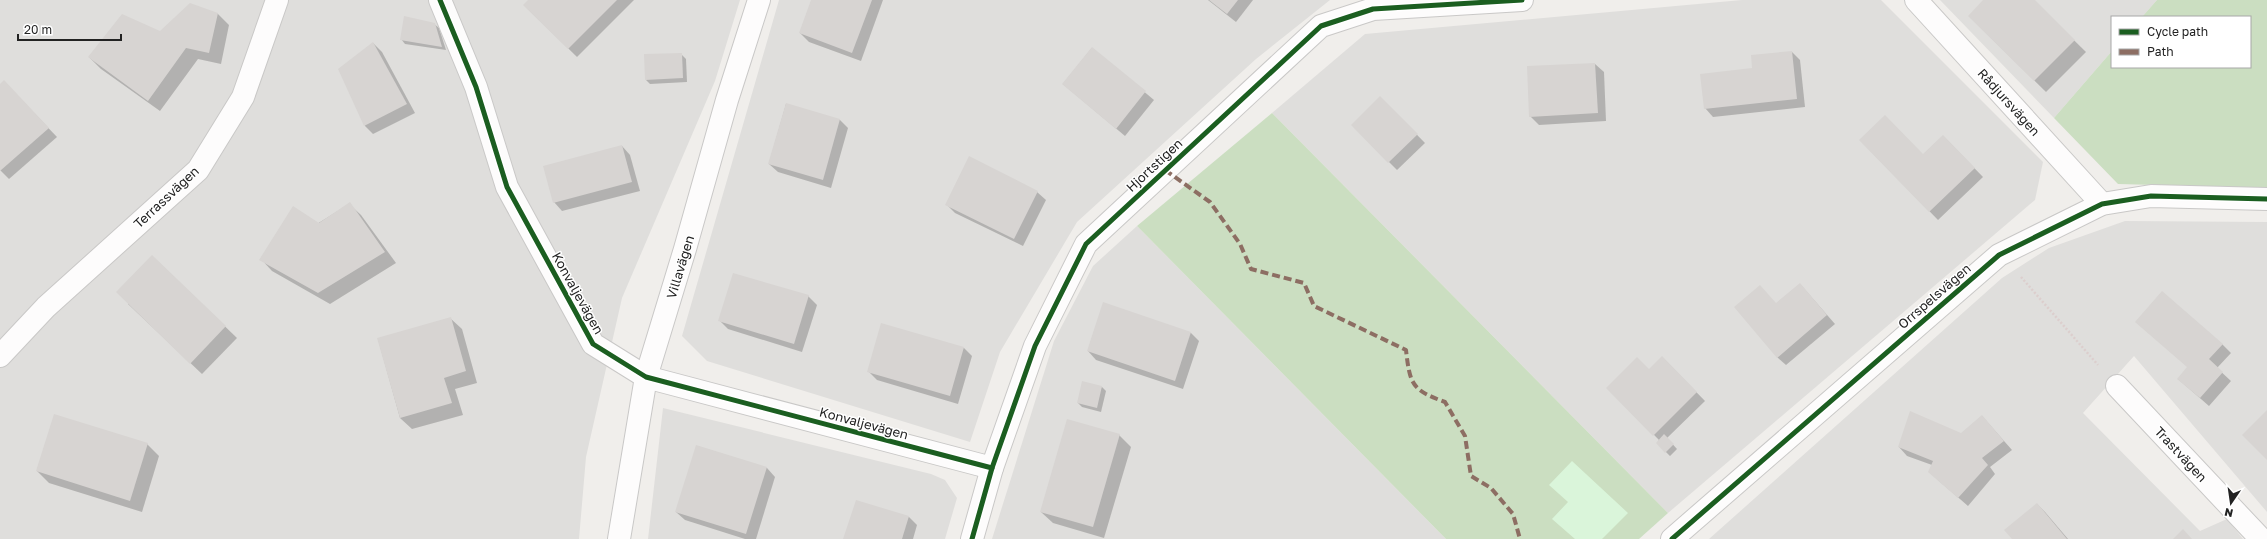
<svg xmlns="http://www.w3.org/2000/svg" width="2267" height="539" font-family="'Golos Text',sans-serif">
<rect width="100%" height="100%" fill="#f0eeeb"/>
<g fill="#dfdedc">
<polygon points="0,0 740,0 715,81 622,298 586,457 579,539 0,539"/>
<polygon points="779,0 1330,0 1256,59 1077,222 1000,352 970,442 707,361 682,336"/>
<polygon points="1742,0 1881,0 2043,162 2035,200 1668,513 1272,113 1365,34"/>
<polygon points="1940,0 2157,0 2142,17 2112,17 2112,51 2054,118"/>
<polygon points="2125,221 2267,222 2267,512 2134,356 2083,413 2200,531 2227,519 2243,539 1709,539 2002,278 2049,248"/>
<polygon points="1137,226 1446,539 992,539 1054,341 1093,266"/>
<polygon points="663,408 931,474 945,480 957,498 945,539 648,539"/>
</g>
<g fill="#cbdec1">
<polygon points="2157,0 2267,0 2267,188 2118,184 2054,118 2112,51 2112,67 2250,67 2250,17 2142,17"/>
<polygon points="1272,113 1668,513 1639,539 1446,539 1137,226"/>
</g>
<polygon fill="#daf5da" points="1572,461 1628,513 1602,539 1575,539 1552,519 1568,502 1549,485"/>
<g fill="#0003">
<polygon points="529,0 634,0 577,57 524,5"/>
<polygon points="812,0 883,0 861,61 809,42 800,33"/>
<polygon points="1208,0 1253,0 1236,22"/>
<polygon points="1985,0 2033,0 2086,52 2046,92 1969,16"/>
<polygon points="217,13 229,25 221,64 198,59 160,111 101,69 89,57"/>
<polygon points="434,24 439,28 446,50 405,44 401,39"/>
<polygon points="373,43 382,52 415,113 373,134 365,126"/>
<polygon points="1092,48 1154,100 1125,136 1063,84"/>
<polygon points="1792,52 1800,60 1805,107 1713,117 1705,108 1753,69"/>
<polygon points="681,54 686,59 687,82 650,84 646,80"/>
<polygon points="1595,64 1604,72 1606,121 1539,125 1530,116"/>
<polygon points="0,85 12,90 57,137 9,179 0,170"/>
<polygon points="1380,97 1425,143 1397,170 1352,125"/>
<polygon points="786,104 840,120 848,128 831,188 778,172 769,164"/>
<polygon points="1943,136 1983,177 1938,220 1860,140 1923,155"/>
<polygon points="622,146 630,155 640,191 562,211 554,202"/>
<polygon points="1037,192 1046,200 1023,246 955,213 946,204"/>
<polygon points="349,204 361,215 396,263 330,304 272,271 261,259"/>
<polygon points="152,256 237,338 202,374 128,304"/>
<polygon points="1800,284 1835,324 1786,365 1777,357 1776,304"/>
<polygon points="808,296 817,305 802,352 728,329 720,321"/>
<polygon points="1104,304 1191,333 1199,341 1183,389 1096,360 1088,351"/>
<polygon points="450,318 462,329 477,383 455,389 463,415 412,429 400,418 378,339"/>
<polygon points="2222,344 2231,353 2217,368 2231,381 2209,406 2178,379"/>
<polygon points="964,348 972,356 958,404 877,380 868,371"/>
<polygon points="1662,357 1705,401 1667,438 1677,449 1670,456 1657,443 1659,440 1608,388 1649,371"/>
<polygon points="1102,387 1106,391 1101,412 1082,407 1078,403"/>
<polygon points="1982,416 2012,450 1990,467 1995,474 1968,506 1938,480 1932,465 1907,456 1899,447 1962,434"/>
<polygon points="1119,435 1131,447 1104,538 1053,523 1041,512"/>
<polygon points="147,444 159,456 142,512 49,483 37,471"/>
<polygon points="697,446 767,468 775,477 756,539 745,539 685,520 676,512"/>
<polygon points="2037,504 2045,512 2068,539 2013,539"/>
<polygon points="909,517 917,525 913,539 844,539"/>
</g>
<g fill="#d7d4d2">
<polygon points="528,0 617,0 568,49 523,5"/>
<polygon points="811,0 872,0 852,53 799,33"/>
<polygon points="1209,0 1238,0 1227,14"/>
<polygon points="1983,0 2035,0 2075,40 2034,81 1968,16"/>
<polygon points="190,3 218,13 209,53 186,48 148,101 88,57 122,14 160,31"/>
<polygon points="404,16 435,23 442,47 400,40"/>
<polygon points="373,42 407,104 364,126 338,69"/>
<polygon points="1092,47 1146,91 1116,129 1062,84"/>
<polygon points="1792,51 1797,99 1704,109 1700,74 1752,68 1751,55"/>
<polygon points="682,53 683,78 645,80 644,54"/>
<polygon points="1595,63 1598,113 1529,117 1527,66"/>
<polygon points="4,80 49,128 0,171 0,84"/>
<polygon points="1380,96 1418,134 1388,163 1351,125"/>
<polygon points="786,103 840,119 823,180 768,164"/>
<polygon points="1885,115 1923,154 1943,135 1975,168 1929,212 1859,140"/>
<polygon points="622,145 632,182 553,203 543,166"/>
<polygon points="969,156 1038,191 1014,239 945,205"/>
<polygon points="350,202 385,252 318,293 259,260 293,206 319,223"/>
<polygon points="152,255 226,326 190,364 116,292"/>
<polygon points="733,273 809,295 794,344 718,321"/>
<polygon points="1800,283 1827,315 1777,358 1734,307 1760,285 1776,303"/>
<polygon points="2162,291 2223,344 2209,359 2223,372 2200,398 2177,379 2187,367 2135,322"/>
<polygon points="1103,302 1191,332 1175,381 1087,351"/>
<polygon points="451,317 466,371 444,378 452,403 400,418 377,338"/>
<polygon points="881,323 964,347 950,396 867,372"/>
<polygon points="1662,356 1697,392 1653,436 1606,388 1637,357 1649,369"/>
<polygon points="1082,381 1102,386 1097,408 1077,403"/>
<polygon points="2267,410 2267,460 2242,435"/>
<polygon points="1910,411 1961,433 1982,415 2004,441 1982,458 1988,465 1958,498 1928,472 1933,461 1898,447"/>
<polygon points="54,414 148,443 130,501 36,471"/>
<polygon points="1067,419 1120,434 1093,527 1040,512"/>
<polygon points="1664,434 1674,444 1665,453 1656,443"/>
<polygon points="696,445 767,467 746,534 675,512"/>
<polygon points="856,500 909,516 902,539 843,539"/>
<polygon points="2037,503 2067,539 2012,539 2004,530"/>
<polygon points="2183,529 2192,539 2173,539"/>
</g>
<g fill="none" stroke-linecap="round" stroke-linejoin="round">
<g stroke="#c9c8c7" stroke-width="24">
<g id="minor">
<polyline points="440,0 476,87 507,187 593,344 646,377 992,468"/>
<polyline points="1916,0 2102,204"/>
<polyline points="0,356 46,307 198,170 243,97 277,0"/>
<polyline points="2117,386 2261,539"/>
<polyline points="619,539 646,377 685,249 727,100 759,0"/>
<polyline points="972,539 992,468 1035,346 1086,244 1321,26 1373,9 1522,0"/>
<polyline points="1672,539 1999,255 2102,204 2151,196 2267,199"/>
</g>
</g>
<polyline stroke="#dccecd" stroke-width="2.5" stroke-dasharray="2 2" stroke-linecap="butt" points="2021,277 2098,365"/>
<use href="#minor" stroke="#fdfcfc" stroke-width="22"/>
<path stroke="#8d6e63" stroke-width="4" stroke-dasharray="8 4" stroke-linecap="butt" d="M1165,170L1210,202L1240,244L1251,269L1304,283L1314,306L1406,350C1410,385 1412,390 1445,402L1465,436L1471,476L1491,488L1513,514L1520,539"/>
<g stroke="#fff" stroke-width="8">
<g id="cycleway">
<polyline points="440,0 476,87 507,187 593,344 646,377 992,468"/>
<polyline points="972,539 992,468 1035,346 1086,244 1321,26 1373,9 1522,0"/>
<polyline points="1672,539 1999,255 2102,204 2151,196 2267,199"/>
</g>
</g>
<use href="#cycleway" stroke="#1b5e20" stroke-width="5"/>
</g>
<g text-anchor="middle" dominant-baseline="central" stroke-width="3" stroke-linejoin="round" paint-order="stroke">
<g font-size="13" fill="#222" stroke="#fff">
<text transform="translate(2009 102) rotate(48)">Rådjursvägen</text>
<text transform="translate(1154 165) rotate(-43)">Hjortstigen</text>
<text transform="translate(166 197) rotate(-43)">Terrassvägen</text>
<text transform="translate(680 267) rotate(-73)">Villavägen</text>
<text transform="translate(578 293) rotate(61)">Konvaljevägen</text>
<text transform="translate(1934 296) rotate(-41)">Orrspelsvägen</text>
<text transform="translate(864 423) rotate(15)">Konvaljevägen</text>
<text transform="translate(2181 454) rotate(47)">Trastvägen</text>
</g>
</g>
<rect x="2111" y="16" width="140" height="52" fill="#ffffff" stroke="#a7a7a7"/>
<rect x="2119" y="29" width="20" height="6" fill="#1b5e20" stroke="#a7a7a7"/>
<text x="2147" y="36" font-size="12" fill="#222222">Cycle path</text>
<rect x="2119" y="49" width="20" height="6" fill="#8d6e63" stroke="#a7a7a7"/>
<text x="2147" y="56" font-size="12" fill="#222222">Path</text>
<g transform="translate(2231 503) rotate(193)" stroke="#ffffff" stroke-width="3" paint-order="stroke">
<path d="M0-3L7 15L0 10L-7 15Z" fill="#222222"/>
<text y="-6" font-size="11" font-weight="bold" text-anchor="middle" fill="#222222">N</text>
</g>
<path d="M18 34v6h103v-6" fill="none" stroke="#222222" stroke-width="2"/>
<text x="24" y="34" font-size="12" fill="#222222" stroke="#ffffff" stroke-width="3" paint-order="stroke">20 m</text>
</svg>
